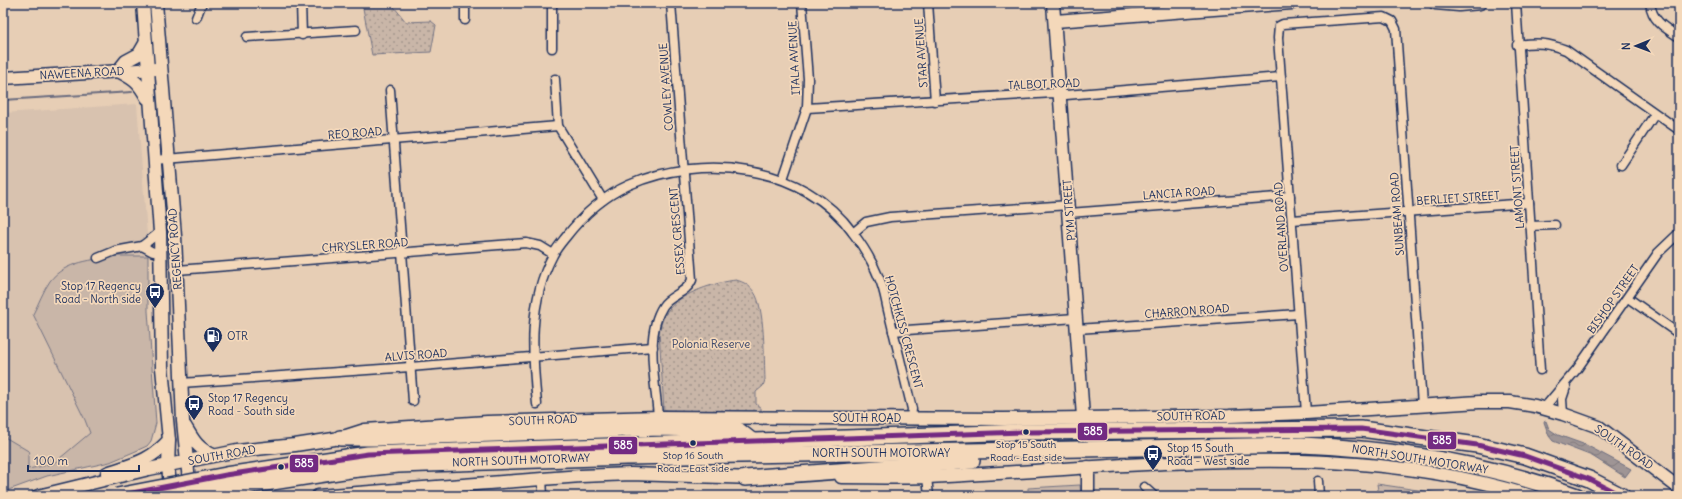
<svg xmlns="http://www.w3.org/2000/svg" width="1682" height="499" font-family="Delius,sans-serif">
<defs>
<pattern id="park-dots" width="8" height="8" patternUnits="userSpaceOnUse"><rect width="8" height="8" fill="#c9b6a8"/><path d="M2 2h.1M6 6h.1" fill="none" stroke="#a2948c" stroke-width="1.8" stroke-linecap="round"/></pattern>
<pattern id="water-waves" width="16" height="10" patternUnits="userSpaceOnUse"><rect width="16" height="10" fill="#9f9595"/><path d="M0 5q4-4 8 0t8 0" fill="none" stroke="#817a7d"/></pattern>
</defs>
<rect width="100%" height="100%" fill="#e7ceb5"/>
<filter id="ink" filterUnits="userSpaceOnUse"><feTurbulence type="fractalNoise" baseFrequency=".025" numOctaves="2"/><feDisplacementMap in="SourceGraphic" scale="8" xChannelSelector="R" yChannelSelector="G"/><feConvolveMatrix kernelMatrix="1 2 1 2 8 2 1 2 1" color-interpolation-filters="sRGB"/></filter>
<g filter="url(#ink)">
<polygon fill="#d8c2af" points="137,104 147,234 148,311 156,423 155,432 147,446 110,462 47,476 3,492 3,113"/>
<g fill="#c9b6a8" stroke="#727283">
<path d="M116,256H148V311L156,423L151,441L147,446L136,451L110,462L47,476L3,492V436L30,452L28,455V469L53,464L90,433L85,420L33,314C39,303 43,291 50,281C65,261 94,260 116,256Z"/>
<polygon points="1377,484 1458,496 1379,496"/>
<polygon points="1080,485 1081,496 1028,496 1028,488"/>
</g>
<g fill="url(#park-dots)" stroke="#727283">
<polygon points="362,3 391,3 406,22 431,21 436,25 431,52 372,55"/>
<path d="M736,280C744,282 749,285 754,292C765,307 764,359 765,380L763,386L756,392V404L761,408V412L664,410L659,332C661,324 663,316 669,309C681,293 717,282 736,280Z"/>
</g>
<polygon fill="url(#water-waves)" stroke="#6a6c7f" points="1546,421 1549,429 1558,435 1586,445 1631,469 1625,477 1592,456 1553,441 1549,436 1544,422"/>
<g fill="none" stroke-linecap="round" stroke-linejoin="round">
<polyline stroke="#6a6c7f" stroke-width="2" points="3,100 132,92"/>
<g stroke="#1b2f5e" stroke-width="11">
<g id="street">
<polyline points="301,3 302,35"/>
<polyline points="465,3 465,20"/>
<polyline points="928,3 935,101"/>
<polyline points="1516,3 1540,370"/>
<path d="M1650,3C1652,21 1665,28 1679,37"/>
<polyline points="196,18 202,3"/>
<polyline points="247,37 356,30"/>
<path d="M1517,45C1537,42 1548,43 1566,50L1679,130"/>
<polyline points="552,48 552,3"/>
<polyline points="555,79 558,126 603,200"/>
<polyline points="390,90 413,401"/>
<polyline points="807,108 1054,93 1066,95 1281,77"/>
<polyline points="154,160 558,126"/>
<polyline points="1621,165 1655,114"/>
<polyline points="783,179 807,108 808,79 802,3"/>
<polyline points="1069,213 1290,196"/>
<polyline points="1292,220 1529,203"/>
<polyline points="1530,226 1555,225"/>
<polyline points="160,232 142,246 153,252 161,251"/>
<polyline points="853,233 866,222 890,217 1069,205"/>
<polyline points="98,258 115,251 142,246"/>
<polyline points="177,270 526,243 540,246 553,254"/>
<polyline points="1628,298 1679,334"/>
<polyline points="1077,329 1298,314"/>
<polyline points="893,331 1076,318"/>
<polyline points="181,383 410,367 653,347"/>
<path d="M537,404C532,353 528,302 553,255C556,249 561,243 565,238C582,216 604,196 629,185C702,153 804,164 853,233C863,246 873,263 879,278C885,290 886,305 890,318C897,348 905,379 912,409L911,418"/>
<polyline points="1544,408 1577,369 1658,253 1679,233"/>
<polyline points="1306,413 1278,38 1279,26 1283,24 1384,17 1392,21 1396,29 1422,405"/>
<polyline points="1563,414 1562,399 1566,387"/>
<path d="M658,417C656,384 644,335 663,306C670,295 687,293 692,280L671,3"/>
<polyline points="927,477 929,496"/>
<polyline points="542,478 543,496"/>
<polyline points="1318,481 1319,496"/>
<polyline points="1144,487 1154,496"/>
</g>
</g>
<g stroke="#1b2f5e" stroke-width="15">
<g id="secondary">
<polyline points="143,3 160,232 162,368 169,440 168,466 171,496"/>
<polyline points="156,3 175,236 183,421 190,491"/>
<polyline points="1053,3 1083,417"/>
<polyline points="1435,3 1459,5 1480,3"/>
<polyline points="1055,21 1292,3"/>
<polyline points="118,71 126,61 139,54 146,42"/>
<path d="M120,72C135,80 139,83 147,98"/>
<polyline points="3,78 156,69"/>
<path d="M185,426C194,441 197,448 213,455"/>
<polyline points="1088,467 1088,496"/>
<path d="M107,473C133,464 149,462 169,440"/>
<path d="M841,477C870,477 899,478 928,477C994,474 1060,469 1126,465C1263,458 1399,454 1531,496"/>
<polyline points="38,496 149,469 237,451 295,445 340,438 365,430 487,422 658,417 1003,419 1229,416 1306,413 1479,402 1510,402 1535,406 1563,414 1599,427 1679,488"/>
<polyline points="318,496 581,476 631,474 754,478"/>
</g>
</g>
<g stroke="#1b2f5e" stroke-width="18">
<g id="highway">
<polyline points="340,438 377,438 660,428 738,430 752,441"/>
<polyline points="347,457 368,454 1026,432 1361,429 1477,445 1525,456 1589,479 1622,496"/>
<path d="M350,470L398,465L626,457L1302,445C1395,449 1489,463 1577,496"/>
<polyline points="745,478 972,461"/>
</g>
</g>
<use href="#street" stroke="#f4d8ba" stroke-width="8"/>
<use href="#secondary" stroke="#f4d8ba" stroke-width="12"/>
<use href="#highway" stroke="#f4d8ba" stroke-width="15"/>
<g stroke="#1b2f5e" stroke-width="18" stroke-linecap="butt">
<g id="highway-bridge">
<polyline points="117,496 226,475 347,457"/>
<polyline points="182,496 350,470"/>
</g>
</g>
<use href="#highway-bridge" stroke="#f4d8ba" stroke-width="15"/>
<g stroke="#f4d8ba" stroke-width="8">
<polyline id="bus-1" points="117,496 226,475 368,454 1026,432 1361,429 1477,445 1525,456 1589,479 1622,496"/>
</g>
<use href="#bus-1" stroke="#732a82" stroke-width="5"/>
</g>
</g>
<defs>
<g id="bus-pin" transform="scale(1)"><path d="M0 17L-7.5 6A9.5 9.5 0 1 1 7.5 6Z" fill="#1b2f5e" stroke="#f4d8ba"/><path d="M-5-6H5V4H4V6H2V4H-2V6H-4V4H-5ZM-3.5-4V0h7V-4ZM-3.5 1.2v1.5H-2V1.2ZM2 1.2v1.5H3.5V1.2Z" fill="#fff"/></g>
<g id="fuel-pin" transform="scale(1)"><path d="M0 17L-7.5 6A9.5 9.5 0 1 1 7.5 6Z" fill="#1b2f5e" stroke="#f4d8ba"/><path d="M-5.5-6h7V0h2V4h1.3V-2.5L3-4.5l.8-.8L6-3V5H2.5V1h-1V6h-7ZM-4.2-4.7v3.2H.2V-4.7Z" fill="#fff"/></g>
</defs>
<g fill-rule="evenodd">
<use href="#bus-pin" x="155" y="292"/>
<use href="#fuel-pin" x="213" y="336"/>
<use href="#bus-pin" x="194" y="404"/>
<use href="#bus-pin" x="1153" y="454"/>
</g>
<g fill="#1b2f5e" stroke="#f4d8ba" stroke-width="1.5">
<circle cx="1026" cy="432" r="3.5"/>
<circle cx="693" cy="443" r="3.5"/>
<circle cx="281" cy="467" r="3.5"/>
</g>
<g text-anchor="middle" dominant-baseline="central" stroke-width="3.5" stroke-linejoin="round" paint-order="stroke">
<g font-size="10" fill="#1b2f5e" stroke="#f4d8ba">
<text x="1026" y="444">Stop 15 South<tspan x="1026" dy="13">Road - East side</tspan></text>
<text x="693" y="455">Stop 16 South<tspan x="693" dy="13">Road - East side</tspan></text>
</g>
<g font-size="11" fill="#1b2f5e" stroke="#f4d8ba">
<text transform="translate(921 53) rotate(-94)">STAR AVENUE</text>
<text transform="translate(794 58) rotate(-93)">ITALA AVENUE</text>
<text transform="translate(82 73) rotate(-3)">NAWEENA ROAD</text>
<text transform="translate(1044 84) rotate(-2)">TALBOT ROAD</text>
<text transform="translate(666 87) rotate(-94)">COWLEY AVENUE</text>
<text transform="translate(355 133) rotate(-4)">REO ROAD</text>
<text transform="translate(1517 187) rotate(-94)">LAMONT STREET</text>
<text transform="translate(1179 193) rotate(-4)">LANCIA ROAD</text>
<text transform="translate(1458 198) rotate(-4)">BERLIET STREET</text>
<text transform="translate(1069 210) rotate(-94)">PYM STREET</text>
<text transform="translate(1397 214) rotate(-94)">SUNBEAM ROAD</text>
<text transform="translate(1281 227) rotate(-94)">OVERLAND ROAD</text>
<text transform="translate(677 231) rotate(-95)">ESSEX CRESCENT</text>
<text transform="translate(365 245) rotate(-4)">CHRYSLER ROAD</text>
<text transform="translate(175 249) rotate(-94)">REGENCY ROAD</text>
<text transform="translate(1613 299) rotate(-55)">BISHOP STREET</text>
<text transform="translate(1187 311) rotate(-4)">CHARRON ROAD</text>
<text transform="translate(904 332) rotate(75)">HOTCHKISS CRESCENT</text>
<text transform="translate(416 355) rotate(-4)">ALVIS ROAD</text>
<text transform="translate(1191 416) rotate(-1)">SOUTH ROAD</text>
<text x="867" y="418">SOUTH ROAD</text>
<text transform="translate(543 420) rotate(-2)">SOUTH ROAD</text>
<text transform="translate(1624 447) rotate(35)">SOUTH ROAD</text>
<text x="881" y="453">NORTH SOUTH MOTORWAY</text>
<text transform="translate(222 455) rotate(-10)">SOUTH ROAD</text>
<text transform="translate(1420 459) rotate(9)">NORTH SOUTH MOTORWAY</text>
<text transform="translate(521 460) rotate(-2)">NORTH SOUTH MOTORWAY</text>
</g>
<g font-size="11" fill="#1b2f5e" stroke="#f4d8ba" text-anchor="start">
<text x="141" y="286" text-anchor="end">Stop 17 Regency<tspan x="141" dy="13">Road - North side</tspan></text>
<text x="227" y="336">OTR</text>
<text x="208" y="398">Stop 17 Regency<tspan x="208" dy="13">Road - South side</tspan></text>
<text x="1167" y="448">Stop 15 South<tspan x="1167" dy="13">Road - West side</tspan></text>
</g>
<g font-size="11" fill="#354369" stroke="#f4d8ba">
<text x="711" y="344">Polonia Reserve</text>
</g>
</g>
<g stroke="#f4d8ba" stroke-width="1.5">
<rect x="1077" y="422" width="31" height="19" rx="4" fill="#732a82"/>
<rect x="1427" y="431" width="30" height="19" rx="4" fill="#732a82"/>
<rect x="608" y="436" width="30" height="19" rx="4" fill="#732a82"/>
<rect x="289" y="454" width="30" height="19" rx="4" fill="#732a82"/>
</g>
<g font-size="11" text-anchor="middle" font-weight="bold" fill="#fff">
<text x="1093" y="435">585</text>
<text x="1442" y="444">585</text>
<text x="623" y="449">585</text>
<text x="304" y="467">585</text>
</g>
<rect width="1682" height="499" fill="none" stroke="#f4d8ba" stroke-width="16"/>
<rect x="8" y="8" width="1666" height="483" fill="none" stroke="#1b2f5e" stroke-width="1.5" filter="url(#ink)"/>
<g transform="translate(1636 46) rotate(269)" stroke="#f4d8ba" stroke-width="3" paint-order="stroke">
<path d="M0-3L7 15L0 10L-7 15Z" fill="#1b2f5e"/>
<text y="-6" font-size="11" font-weight="bold" text-anchor="middle" fill="#1b2f5e">N</text>
</g>
<path d="M28 465v6h111v-6" fill="none" stroke="#1b2f5e" stroke-width="2"/>
<text x="34" y="465" font-size="12" fill="#1b2f5e" stroke="#f4d8ba" stroke-width="3" paint-order="stroke">100 m</text>
</svg>
